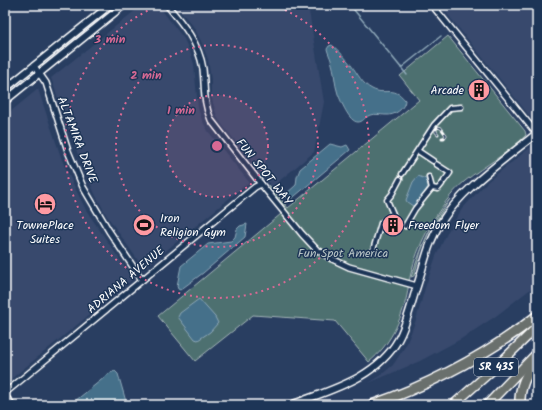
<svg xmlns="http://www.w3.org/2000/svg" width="542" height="410" font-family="Kalam,sans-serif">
<rect width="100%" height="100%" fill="#293e61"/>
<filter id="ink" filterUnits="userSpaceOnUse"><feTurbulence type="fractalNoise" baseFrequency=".025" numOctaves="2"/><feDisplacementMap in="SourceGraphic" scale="8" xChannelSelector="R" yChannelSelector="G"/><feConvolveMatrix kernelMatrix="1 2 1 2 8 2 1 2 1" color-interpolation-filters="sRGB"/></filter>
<g filter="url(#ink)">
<g fill="#37496d">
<polygon points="142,5 158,5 184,39 190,52 194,64 198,108 202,120 208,131 249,182 144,269 107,216 95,194 77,152 51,78"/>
<polygon points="175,5 308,5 324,102 314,152 272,187 223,126 217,117 211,96 211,80 208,59 201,41 193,26"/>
<polygon points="440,5 537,5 537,125"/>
<polygon points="38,89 62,160 76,190 86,210 133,279 5,384 5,116"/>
<polygon points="537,142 537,284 496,316 461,339 420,361 369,383 380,376 393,365 406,345 416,320 425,288 436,256 448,231 462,209 487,182"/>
</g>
<g fill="#4d6f70" stroke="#a6b7b8">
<path d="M448,36L525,131L526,135C509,153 485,165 465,181C454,190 444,203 436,216C424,234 415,256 410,277C409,282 408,289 407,295C401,321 390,345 369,362L335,321L253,315L195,361L158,316L287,209L270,189L269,185L288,208L419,100L400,76Z"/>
<path d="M450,199L429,232L421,251L414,276L411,277C421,250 430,221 450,199Z"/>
</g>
<g fill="#44708a" stroke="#8fa9b9">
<path d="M332,45C339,51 346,58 351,65C358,74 362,84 372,89C385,96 393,85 405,100C405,108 395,116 386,115C381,115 373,113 368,116C364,118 363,122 358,122C349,122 341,101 338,94C334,83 335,71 331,60C330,57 328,53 327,49L329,46Z"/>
<polygon points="330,144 342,147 347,145 350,150 289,201 285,195 296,185 297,177 300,169"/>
<polygon points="418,176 426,179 428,187 417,204 413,206 407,202 406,200 413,182"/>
<polygon points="247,224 245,237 203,273 180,290 178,289 177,286 181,266 208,244 231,241 235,237 237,229 240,226"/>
<polygon points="199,299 215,317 218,323 210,332 198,340 195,339 178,317 180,313"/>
<polygon points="115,371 118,374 127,405 70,405 110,373"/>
</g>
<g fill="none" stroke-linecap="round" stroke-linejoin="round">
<g stroke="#8fa9b9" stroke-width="1.5">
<polyline points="350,5 407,75"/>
<polyline points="401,68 441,36"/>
</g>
<g stroke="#fff" stroke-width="7">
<g id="pedestrian">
<polyline points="418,151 433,161"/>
<polyline points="436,164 450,173 444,181"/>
<polyline points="402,174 434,125 450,108 461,107"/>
<polyline points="429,177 432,188"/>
<polyline points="432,188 438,189 442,184"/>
<polyline points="405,226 415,209 432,188"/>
<polyline points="373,250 381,223 393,214 387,200 392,194 400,179"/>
</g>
</g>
<g stroke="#fff" stroke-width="8">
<g id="minor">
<path d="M167,5C183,24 199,43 203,69C205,87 203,102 211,120L261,184L302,234L316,249L332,259L349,267L417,286"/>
<polyline points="432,5 537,134"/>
<polyline points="34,66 46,83 68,151 83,187 109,231 142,280"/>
<polyline points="5,393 255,187 261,184"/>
</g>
</g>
<g stroke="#fff" stroke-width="9">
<g id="tertiary">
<polyline points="5,89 110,5"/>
<polyline points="5,101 124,5"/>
<polyline points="5,397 12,405"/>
<path d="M291,405C329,390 376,379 398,340C407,324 411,304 417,286C424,265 428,243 440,224C463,187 503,161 537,133"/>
</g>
</g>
<g stroke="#fff" stroke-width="11">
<g id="primary">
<polyline points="453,405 497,366 537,327"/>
<polyline points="487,405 537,353"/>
</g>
</g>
<g stroke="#fff" stroke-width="12">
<g id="motorway">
<path d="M372,405C432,384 487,355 537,316"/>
<path d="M520,405C519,387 526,374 537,360"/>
</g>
</g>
<use href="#pedestrian" stroke="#1d3557" stroke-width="4"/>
<use href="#minor" stroke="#1d3557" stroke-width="5"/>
<use href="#tertiary" stroke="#1d3557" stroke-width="6"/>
<use href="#primary" stroke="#6b706d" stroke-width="8"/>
<use href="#motorway" stroke="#6b706d" stroke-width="9"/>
<g stroke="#fff" stroke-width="3">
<polyline id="rail" points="438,134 436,132 436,129 438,127 441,128 446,135 444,138 442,138"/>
</g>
<use href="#rail" stroke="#1d3557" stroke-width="1.5" stroke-dasharray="4.5" stroke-linecap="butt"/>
</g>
</g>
<circle cx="217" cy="146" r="51" fill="#d76994" fill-opacity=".12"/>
<g fill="none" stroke="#d76994" stroke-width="2" stroke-dasharray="2 4">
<circle cx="217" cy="146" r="51"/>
<circle cx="217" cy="146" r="101"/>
<path d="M274 5A152 152 0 1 1 160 5"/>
</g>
<defs>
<g id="building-disc" transform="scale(1.15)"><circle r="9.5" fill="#ff9aa2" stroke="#1d3557"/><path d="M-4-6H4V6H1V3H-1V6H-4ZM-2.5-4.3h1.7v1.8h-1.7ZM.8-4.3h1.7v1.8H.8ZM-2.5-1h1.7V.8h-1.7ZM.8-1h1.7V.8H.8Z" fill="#111"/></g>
<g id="hotel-disc" transform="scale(1.15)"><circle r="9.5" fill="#ff9aa2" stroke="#1d3557"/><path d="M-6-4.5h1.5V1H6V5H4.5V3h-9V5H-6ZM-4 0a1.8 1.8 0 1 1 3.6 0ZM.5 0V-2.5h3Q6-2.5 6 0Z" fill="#111"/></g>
<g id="stadium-disc" transform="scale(1.15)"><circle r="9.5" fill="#ff9aa2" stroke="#1d3557"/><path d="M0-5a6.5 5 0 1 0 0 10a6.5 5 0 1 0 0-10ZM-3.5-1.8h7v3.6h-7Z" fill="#111"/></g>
</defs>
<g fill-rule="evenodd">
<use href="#building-disc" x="479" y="90"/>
<use href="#hotel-disc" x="45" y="204"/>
<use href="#stadium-disc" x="144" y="225"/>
<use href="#building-disc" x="393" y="225"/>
</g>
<g text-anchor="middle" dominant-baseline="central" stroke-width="3" stroke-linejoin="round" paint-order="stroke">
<rect fill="#1d3557" stroke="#bbc2cd" stroke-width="1" x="474" y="358" width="44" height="18" rx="3"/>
<g font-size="11" font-weight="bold" fill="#fff">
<text x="496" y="367">SR 435</text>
</g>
<g font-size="12" fill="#fff" stroke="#1d3557" text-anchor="start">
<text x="464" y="90" text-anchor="end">Arcade</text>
<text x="160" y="218">Iron<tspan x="160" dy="14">Religion Gym</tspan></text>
<text x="45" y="225" text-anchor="middle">TownePlace<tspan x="45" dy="14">Suites</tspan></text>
<text x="408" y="225">Freedom Flyer</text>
</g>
<g font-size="12" fill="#fff" stroke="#1d3557">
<text transform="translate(77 140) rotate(69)">ALTAMIRA DRIVE</text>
<text transform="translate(264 172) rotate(51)">FUN SPOT WAY</text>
<text transform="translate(126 280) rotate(-40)">ADRIANA AVENUE</text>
</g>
<g font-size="12" fill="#b8c5c6" stroke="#1d3557">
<text x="343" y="253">Fun Spot America</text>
</g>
</g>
<circle cx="217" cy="146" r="6" fill="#d76994" stroke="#1d3557" stroke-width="2"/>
<g font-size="12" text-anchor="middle" font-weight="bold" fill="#d76994" stroke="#1d3557" stroke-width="3" stroke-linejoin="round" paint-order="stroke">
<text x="110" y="43">3 min</text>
<text x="146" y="79">2 min</text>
<text x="181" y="114">1 min</text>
</g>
<rect width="542" height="410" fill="none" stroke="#1d3557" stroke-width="20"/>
<rect x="10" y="10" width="522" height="390" fill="none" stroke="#fff" stroke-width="1.5" filter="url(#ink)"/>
</svg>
